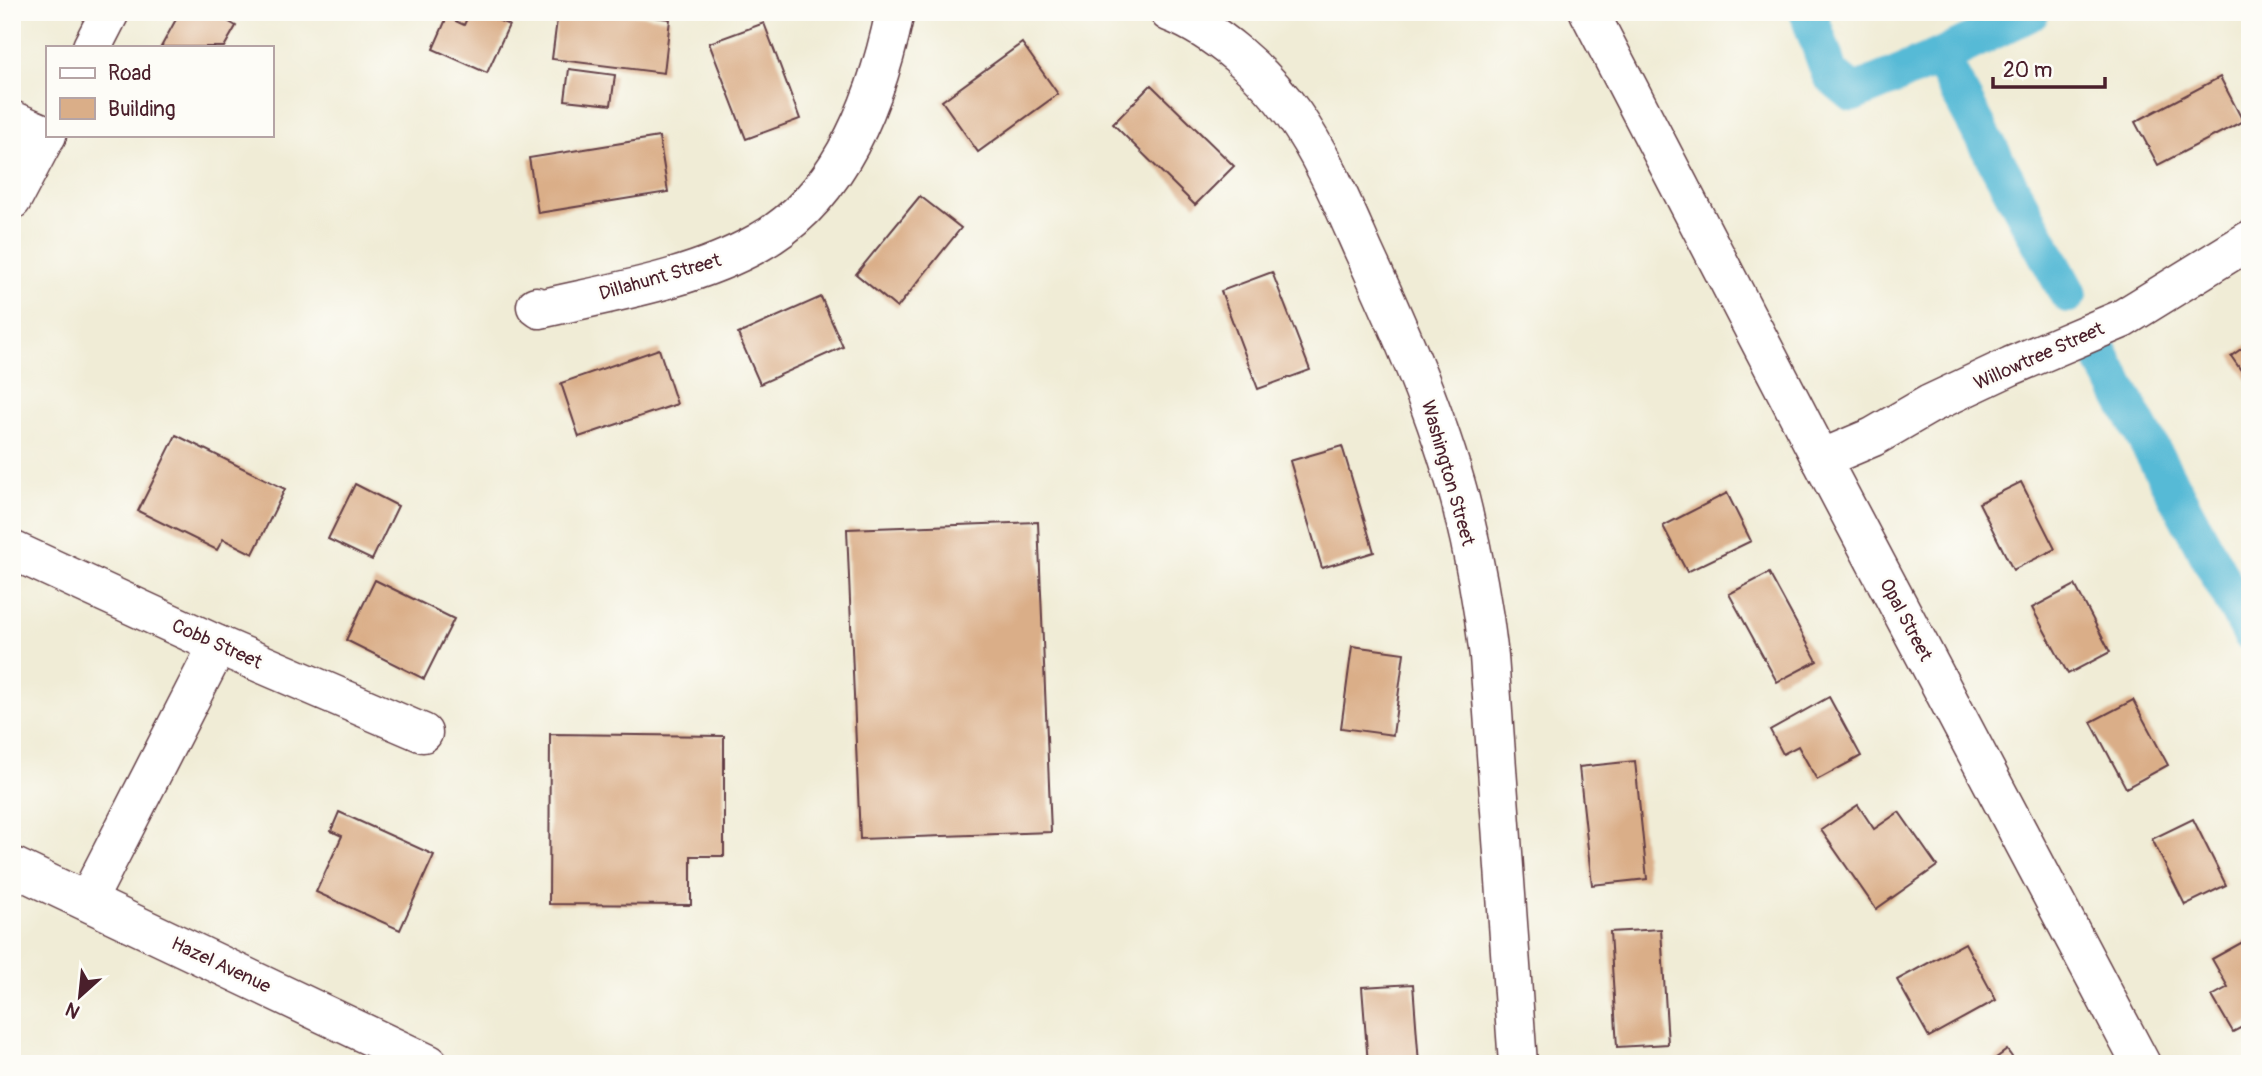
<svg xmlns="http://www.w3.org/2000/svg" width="2262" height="1076" font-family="Pangolin,sans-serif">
<rect width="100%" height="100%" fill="#fdfcf7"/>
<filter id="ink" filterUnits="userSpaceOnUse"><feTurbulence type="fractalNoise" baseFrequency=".0143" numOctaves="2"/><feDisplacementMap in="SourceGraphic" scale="14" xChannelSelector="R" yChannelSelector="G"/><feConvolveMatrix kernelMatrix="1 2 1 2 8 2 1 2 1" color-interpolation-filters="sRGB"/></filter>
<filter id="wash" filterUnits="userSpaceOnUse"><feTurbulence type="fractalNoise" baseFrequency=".00686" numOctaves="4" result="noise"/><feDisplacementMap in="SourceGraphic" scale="28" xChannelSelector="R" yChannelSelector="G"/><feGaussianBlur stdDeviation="1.57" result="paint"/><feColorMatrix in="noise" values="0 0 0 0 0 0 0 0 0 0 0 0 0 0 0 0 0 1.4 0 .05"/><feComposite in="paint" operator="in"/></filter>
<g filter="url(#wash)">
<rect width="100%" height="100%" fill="#f0ecd6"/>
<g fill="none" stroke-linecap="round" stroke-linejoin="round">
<g stroke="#57bad6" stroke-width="38">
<polyline points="1808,12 1830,74 1853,93 1940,57 2031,12"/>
<polyline points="1940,57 2068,294"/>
<polyline points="2097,349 2250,632"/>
</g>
</g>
<g id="blocks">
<g fill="#daae88">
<polygon points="180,12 212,12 236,26 224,47 161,47"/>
<polygon points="470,12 480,12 509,25 487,73 433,49 447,17 464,25"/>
<polygon points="558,12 612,12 670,19 664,73 552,59"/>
<polygon points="764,23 800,119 746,139 709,43"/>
<polygon points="1022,43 1058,94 978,152 942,101"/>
<polygon points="569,69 615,75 611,105 565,100"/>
<polygon points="2220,77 2243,121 2158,165 2135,122"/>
<polygon points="1151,85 1234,166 1195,205 1113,124"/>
<polygon points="659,137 668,192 538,213 529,158"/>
<polygon points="920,196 961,228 897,308 856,274"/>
<polygon points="1272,272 1310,370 1258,389 1221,291"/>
<polygon points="821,297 843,347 760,384 738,334"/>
<polygon points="2250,343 2250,383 2231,356"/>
<polygon points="659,349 677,404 579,437 561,383"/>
<polygon points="176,435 285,489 253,554 223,539 217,550 138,511"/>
<polygon points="1342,446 1374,552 1322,568 1290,461"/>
<polygon points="2021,482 2055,549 2013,570 1979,503"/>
<polygon points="355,484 398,506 372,560 328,539"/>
<polygon points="1727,493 1751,541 1687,572 1663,526"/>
<polygon points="1038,522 1051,832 860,839 847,529"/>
<polygon points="1769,573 1817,661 1777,682 1729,594"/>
<polygon points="375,580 454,619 424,679 346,640"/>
<polygon points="2075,585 2110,652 2068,674 2032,608"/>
<polygon points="1352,646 1404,653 1393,735 1341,728"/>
<polygon points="1829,697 1861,756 1817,780 1798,746 1783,754 1770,730"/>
<polygon points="2133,700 2168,765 2126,788 2091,722"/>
<polygon points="550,734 724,736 724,856 691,856 691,905 549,904"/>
<polygon points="1635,761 1647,879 1592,885 1579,767"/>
<polygon points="1858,805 1874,829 1899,812 1937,866 1876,909 1821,830"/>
<polygon points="339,812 434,855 400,930 316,892 342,836 331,831"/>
<polygon points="2193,819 2226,885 2185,905 2152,839"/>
<polygon points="1661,929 1668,1044 1617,1047 1610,932"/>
<polygon points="2250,938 2250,1023 2233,1032 2212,996 2228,987 2212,959"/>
<polygon points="1965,943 1996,1000 1929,1037 1897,980"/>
<polygon points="1413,984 1419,1064 1368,1064 1362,987"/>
<polygon points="2007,1050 2017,1064 1988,1064"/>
</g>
</g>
</g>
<g filter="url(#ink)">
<use href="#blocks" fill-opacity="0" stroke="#633e45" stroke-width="2"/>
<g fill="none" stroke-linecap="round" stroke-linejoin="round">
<g stroke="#633e45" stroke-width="41">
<g id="minor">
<path d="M1169,12C1216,30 1265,74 1294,115C1324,158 1343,205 1364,252C1401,332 1437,414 1460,499C1473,551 1483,603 1489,656L1518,1064"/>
<polyline points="1589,12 1821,459 2141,1064"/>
<polyline points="92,47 110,12"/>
<polyline points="12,120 47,135"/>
<polyline points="12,200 47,134"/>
<path d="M536,306L540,309C613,292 692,280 758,243C840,198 877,99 895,12"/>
<polyline points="1821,459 1873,437 1930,404 2011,366 2122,319 2250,240"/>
<polyline points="12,550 218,645 423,733"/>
<polyline points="12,866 429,1064"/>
<polyline points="87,901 218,645"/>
</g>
</g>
<use href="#minor" stroke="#fff" stroke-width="38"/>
</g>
</g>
<g text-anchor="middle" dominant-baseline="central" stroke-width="5" stroke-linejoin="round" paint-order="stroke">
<g font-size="19" fill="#4a1f2b" stroke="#fdfcf7">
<text transform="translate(660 277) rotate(-16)">Dillahunt Street</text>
<text transform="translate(2039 356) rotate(-24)">Willowtree Street</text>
<text transform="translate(1448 473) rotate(74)">Washington Street</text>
<text transform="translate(1906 620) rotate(62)">Opal Street</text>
<text transform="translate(217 644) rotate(24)">Cobb Street</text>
<text transform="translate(221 965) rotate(25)">Hazel Avenue</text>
</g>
</g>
<rect width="2262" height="1076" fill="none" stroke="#fdfcf7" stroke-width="42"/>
<rect x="46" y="46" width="228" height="91" fill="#fdfcf7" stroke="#b5a4a5" stroke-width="2"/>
<rect x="60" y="68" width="35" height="10" fill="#ffffff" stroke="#b5a4a5" stroke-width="2"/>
<text x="108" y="80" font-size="21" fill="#4a1f2b">Road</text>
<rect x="60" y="98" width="35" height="21" fill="#daae88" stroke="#b5a4a5" stroke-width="2"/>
<text x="108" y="116" font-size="21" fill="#4a1f2b">Building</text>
<g transform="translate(80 996) rotate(207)" stroke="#fdfcf7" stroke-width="5" paint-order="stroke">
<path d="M0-5L12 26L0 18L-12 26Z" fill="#4a1f2b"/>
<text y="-10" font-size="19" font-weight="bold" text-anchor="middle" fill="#4a1f2b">N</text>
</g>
<path d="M1993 77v10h112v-10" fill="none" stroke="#4a1f2b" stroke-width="3.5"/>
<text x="2003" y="77" font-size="21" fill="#4a1f2b" stroke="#fdfcf7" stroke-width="5" paint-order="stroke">20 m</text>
</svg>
